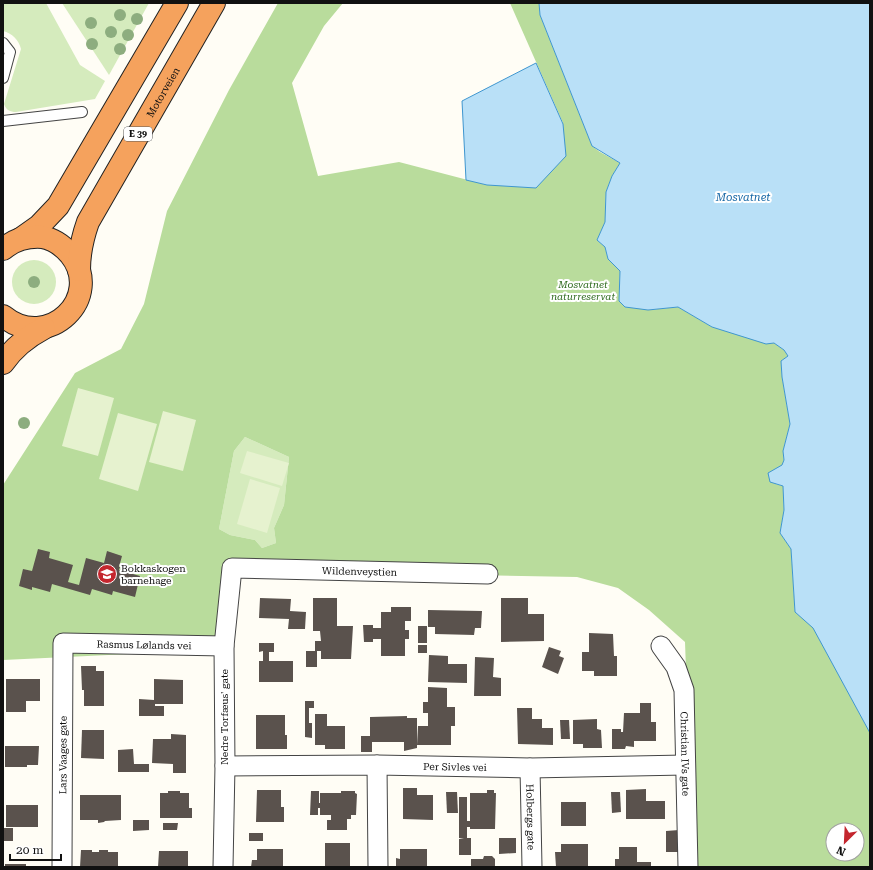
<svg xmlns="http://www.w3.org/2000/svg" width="873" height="870" font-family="'Roboto Serif',serif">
<rect width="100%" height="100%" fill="#fffdf5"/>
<g fill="#d5ebbd">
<path d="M3,3H46L80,65L105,81L95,99L16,112C10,112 6,110 4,104L21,49C19,40 12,33 3,31Z"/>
<polygon points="62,3 149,3 109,75"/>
<circle cx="34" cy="282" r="22"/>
<polygon points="245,437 289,457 284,505 274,528 276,543 262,548 255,540 230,535 219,529 234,451"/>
</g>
<path fill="#b9dc9c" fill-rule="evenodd" d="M278,3H343L324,26L292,83L318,176L399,162L487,185L563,123L510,3H539L540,15L592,146L600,152L620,163L612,176L606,192L605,222L597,240L605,247L608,259L620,271L619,301L648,310L678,307L712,327L774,343L784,350L788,356L781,361L782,377L790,424L783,451L784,460L776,484L783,486L784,510L780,533L791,549L795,612L813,627L870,733V867H693L685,642L649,610L618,588L577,577L225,570L214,650L3,660V485L75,373L121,349L144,304L167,211L229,90ZM245,437L289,457L284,505L274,528L276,543L262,548L255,540L230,535L219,529L234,451ZM833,830H857V854H833Z"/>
<g fill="#e6f2cf">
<polygon points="78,388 114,398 98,456 62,446"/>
<polygon points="163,411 196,420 183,471 149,462"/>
<polygon points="118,413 157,424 138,491 99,479"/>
<polygon points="247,451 289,463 282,486 240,473"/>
<polygon points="250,479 280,488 267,533 237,524"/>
</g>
<g fill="#b9e0f7" stroke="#3f96cf">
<polygon points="539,3 870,3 870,733 813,628 795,612 791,549 780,533 784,510 783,486 770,482 768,473 782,465 784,460 783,451 790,424 782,377 781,361 788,356 784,350 774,343 766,344 712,327 678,307 648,310 625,307 619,301 620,271 608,259 605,247 597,240 605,222 606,192 612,176 620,163 592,146 540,15"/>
<polygon points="536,63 563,124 566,156 536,188 487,185 466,180 462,101"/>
</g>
<g fill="#5a524d">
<polygon points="38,549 50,552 49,558 73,565 68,582 79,585 86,558 104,563 107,551 122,556 119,567 120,567 119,570 140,576 135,597 113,591 112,595 92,589 90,595 52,584 50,592 32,587 32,590 19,586 23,569 32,571"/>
<polygon points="260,598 291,599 290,611 306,612 305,629 288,629 289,619 259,618"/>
<polygon points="313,598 337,598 337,626 353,626 351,659 321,659 321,651 317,651 317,667 306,667 306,651 315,651 315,641 321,641 320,631 313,631"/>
<polygon points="501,598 528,598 528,614 544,614 544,641 501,642"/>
<polygon points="391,607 411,607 411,621 405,621 405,630 409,630 409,639 405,639 405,656 381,656 381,639 373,639 373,642 364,642 363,625 373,625 373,628 381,628 381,612 391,612"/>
<polygon points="428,610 482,611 481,628 475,628 474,635 435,634 435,627 428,627"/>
<rect x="418" y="626" width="9" height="17"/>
<polygon points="589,633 613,634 614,656 617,656 617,676 594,676 594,671 582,671 582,652 589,652"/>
<polygon points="259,643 274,643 274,652 269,652 269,661 293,661 293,682 259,682 259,661 263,661 263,651 259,652"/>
<rect x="418" y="645" width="9" height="8"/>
<polygon points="549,647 561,651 559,656 564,658 558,674 542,667"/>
<polygon points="429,655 448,656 448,664 467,664 467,683 428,682"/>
<polygon points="475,657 494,658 493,677 501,678 501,696 474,696"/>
<polygon points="81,666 96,666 96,671 104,671 104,706 84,706 84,690 82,690"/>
<polygon points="6,679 40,679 40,701 26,701 26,712 6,712"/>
<polygon points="154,679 183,680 183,704 155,704 155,706 164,706 164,716 139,716 139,699 154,700"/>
<polygon points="428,687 447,688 447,707 455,707 455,726 451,726 451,745 417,745 418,726 428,726 428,713 423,713 423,702 428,702"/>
<polygon points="305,701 314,701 314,708 309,708 309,723 312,723 312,738 305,737"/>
<polygon points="640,703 651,703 651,722 656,722 656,741 634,741 634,747 626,746 625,749 612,749 612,729 621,729 621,732 623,732 624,713 640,713"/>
<polygon points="517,708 532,708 532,719 542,719 542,728 553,728 553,745 518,744"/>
<polygon points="315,714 327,714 327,726 345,726 345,749 325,749 325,745 315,745"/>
<polygon points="256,715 285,715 285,735 287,735 287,749 256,749"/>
<polygon points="407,716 407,718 417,718 417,748 404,751 404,742 372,742 372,752 361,752 361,736 370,736 370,717"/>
<polygon points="597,719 597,729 601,730 602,748 583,748 583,744 573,744 573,720"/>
<polygon points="560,720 569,720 570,739 561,739"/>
<polygon points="82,730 104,730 104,759 81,758"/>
<polygon points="171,734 186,735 186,773 173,773 173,764 152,763 153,739 171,739"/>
<polygon points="5,746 39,746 38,765 27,765 27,767 5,767"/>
<polygon points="133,749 134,764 149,764 149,772 118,772 118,750"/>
<polygon points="403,788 417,788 417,795 433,795 433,820 403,819"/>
<polygon points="646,789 646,801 665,801 665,819 626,819 626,790"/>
<polygon points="257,790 281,790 281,807 284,807 284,822 256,822"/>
<polygon points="487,790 494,790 494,793 496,793 495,829 470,829 470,827 467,827 467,838 471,838 471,855 459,855 459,839 464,839 459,838 459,797 467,797 467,821 470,821 470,793 487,793"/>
<polygon points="168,791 180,791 180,793 189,793 189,808 192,808 192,818 160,818 160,793 168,793"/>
<polygon points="311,791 319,791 319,803 320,803 320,793 341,793 341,791 355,791 355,793 357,794 356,815 351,815 351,819 347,819 347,830 327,830 327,820 331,820 331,815 320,815 320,808 318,808 318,815 310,815"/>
<polygon points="446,792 457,792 458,813 447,813"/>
<polygon points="611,792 620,792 621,812 612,813"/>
<polygon points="80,795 121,795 121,820 105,821 104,822 98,823 98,820 80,820"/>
<rect x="561" y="802" width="25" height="24"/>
<rect x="6" y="805" width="32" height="22"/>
<polygon points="133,820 149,820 149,830 133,831"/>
<polygon points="163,823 178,823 177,830 163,830"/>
<rect x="3" y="828" width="10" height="13"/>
<polygon points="679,830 679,852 666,852 666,831"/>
<rect x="249" y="833" width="14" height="8"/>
<polygon points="499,838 516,838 516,853 499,854"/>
<rect x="325" y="843" width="25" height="24"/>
<polygon points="561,844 588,844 588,867 556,867 555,852 561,852"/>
<polygon points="619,847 637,847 637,862 651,862 651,867 615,867 615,859 619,859"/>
<polygon points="257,849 283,849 283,867 251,867 252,860 257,860"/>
<polygon points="400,849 427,849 427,867 396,867 396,858 400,859"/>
<polygon points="81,850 92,850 92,852 99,852 99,850 108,850 108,852 118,852 118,867 80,867"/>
<polygon points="159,851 188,851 188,867 158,867"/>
<polygon points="484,856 492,856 495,859 495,867 471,867 471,859 483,859"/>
<rect x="5" y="864" width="21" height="3"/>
</g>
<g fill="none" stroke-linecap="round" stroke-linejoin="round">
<g stroke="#444" stroke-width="12">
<g id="lane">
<polyline points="3,43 10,52 3,78"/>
<polyline points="3,121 82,112"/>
</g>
</g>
<g stroke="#444" stroke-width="21">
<g id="street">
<path id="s1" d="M661,646L676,667L684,690L688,867"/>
<polyline points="377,765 378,867"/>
<path id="s2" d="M225,766L377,765L530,768L685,765"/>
<path id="s3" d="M530,768L532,867"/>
<path id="s4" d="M62,867L63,643L224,646"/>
<path id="s5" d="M223,867L225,766L224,646L232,568L488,574"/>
</g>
</g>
<g stroke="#222" stroke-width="24">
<g id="highway">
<polyline points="22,238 39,226 58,206 177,3"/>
<path d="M3,249C15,239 27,236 42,237C54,239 63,246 70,254C105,297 48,353 3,316"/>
<path id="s6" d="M79,270C79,253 82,239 88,222L214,3"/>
<path d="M3,363C14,347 27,337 44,328"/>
</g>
</g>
<use href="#lane" stroke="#fff" stroke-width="10"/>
<use href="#street" stroke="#fff" stroke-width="19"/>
<use href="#highway" stroke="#f5a25d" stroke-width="22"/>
</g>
<g fill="#8dad7f">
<circle cx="120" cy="15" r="6"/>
<circle cx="137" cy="19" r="6"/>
<circle cx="91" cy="23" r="6"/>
<circle cx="111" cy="32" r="6"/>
<circle cx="128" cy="35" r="6"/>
<circle cx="92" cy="44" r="6"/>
<circle cx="120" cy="49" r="6"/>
<circle cx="34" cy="282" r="6"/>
<circle cx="24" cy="423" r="6"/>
</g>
<defs>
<g id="school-disc" transform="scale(1)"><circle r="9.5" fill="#c4262e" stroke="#fff"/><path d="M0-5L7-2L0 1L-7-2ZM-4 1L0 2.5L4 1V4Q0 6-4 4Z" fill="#fff"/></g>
</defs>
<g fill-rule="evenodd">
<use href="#school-disc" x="107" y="574"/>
</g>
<g text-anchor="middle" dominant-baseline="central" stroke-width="4" stroke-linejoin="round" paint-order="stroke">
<rect fill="#fff" stroke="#585858" stroke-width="1" x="124" y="127" width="28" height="14" rx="3"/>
<g font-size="9" font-weight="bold" fill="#111">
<text x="138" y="134">E 39</text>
</g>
<g font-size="10" fill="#111" stroke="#fff">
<text stroke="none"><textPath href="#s6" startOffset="199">Motorveien</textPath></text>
<text stroke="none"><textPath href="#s5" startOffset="427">Wildenveystien</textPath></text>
<text stroke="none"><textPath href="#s4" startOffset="305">Rasmus Lølands vei</textPath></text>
<text transform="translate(224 717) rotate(-90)">Nedre Torfæus' gate</text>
<text stroke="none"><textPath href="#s1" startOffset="114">Christian IVs gate</textPath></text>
<text stroke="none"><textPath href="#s4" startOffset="112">Lars Vaages gate</textPath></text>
<text stroke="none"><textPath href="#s2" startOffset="230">Per Sivles vei</textPath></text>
<text stroke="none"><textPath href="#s3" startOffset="49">Holbergs gate</textPath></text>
</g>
<g font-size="10" font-style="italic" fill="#2f6b1f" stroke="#fff">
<text x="583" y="284">Mosvatnet<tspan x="583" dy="12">naturreservat</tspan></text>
</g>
<g font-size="10" fill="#111" stroke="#fff" text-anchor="start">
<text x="121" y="568">Bokkaskogen<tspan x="121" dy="12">barnehage</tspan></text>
</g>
<g font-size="11" font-style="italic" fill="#1768a6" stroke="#fff">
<text x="743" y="197">Mosvatnet</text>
</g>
</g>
<rect width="873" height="870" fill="none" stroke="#111111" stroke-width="8"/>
<g transform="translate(845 842) rotate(204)"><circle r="19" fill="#ffffff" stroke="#a0a0a0"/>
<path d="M0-3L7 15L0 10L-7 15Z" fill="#c4262e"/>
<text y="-6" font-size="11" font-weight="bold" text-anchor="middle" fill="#111111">N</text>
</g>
<path d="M10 854v6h51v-6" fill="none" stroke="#111111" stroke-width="2"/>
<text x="16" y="854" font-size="12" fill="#111111" stroke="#ffffff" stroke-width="3" paint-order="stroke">20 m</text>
</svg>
